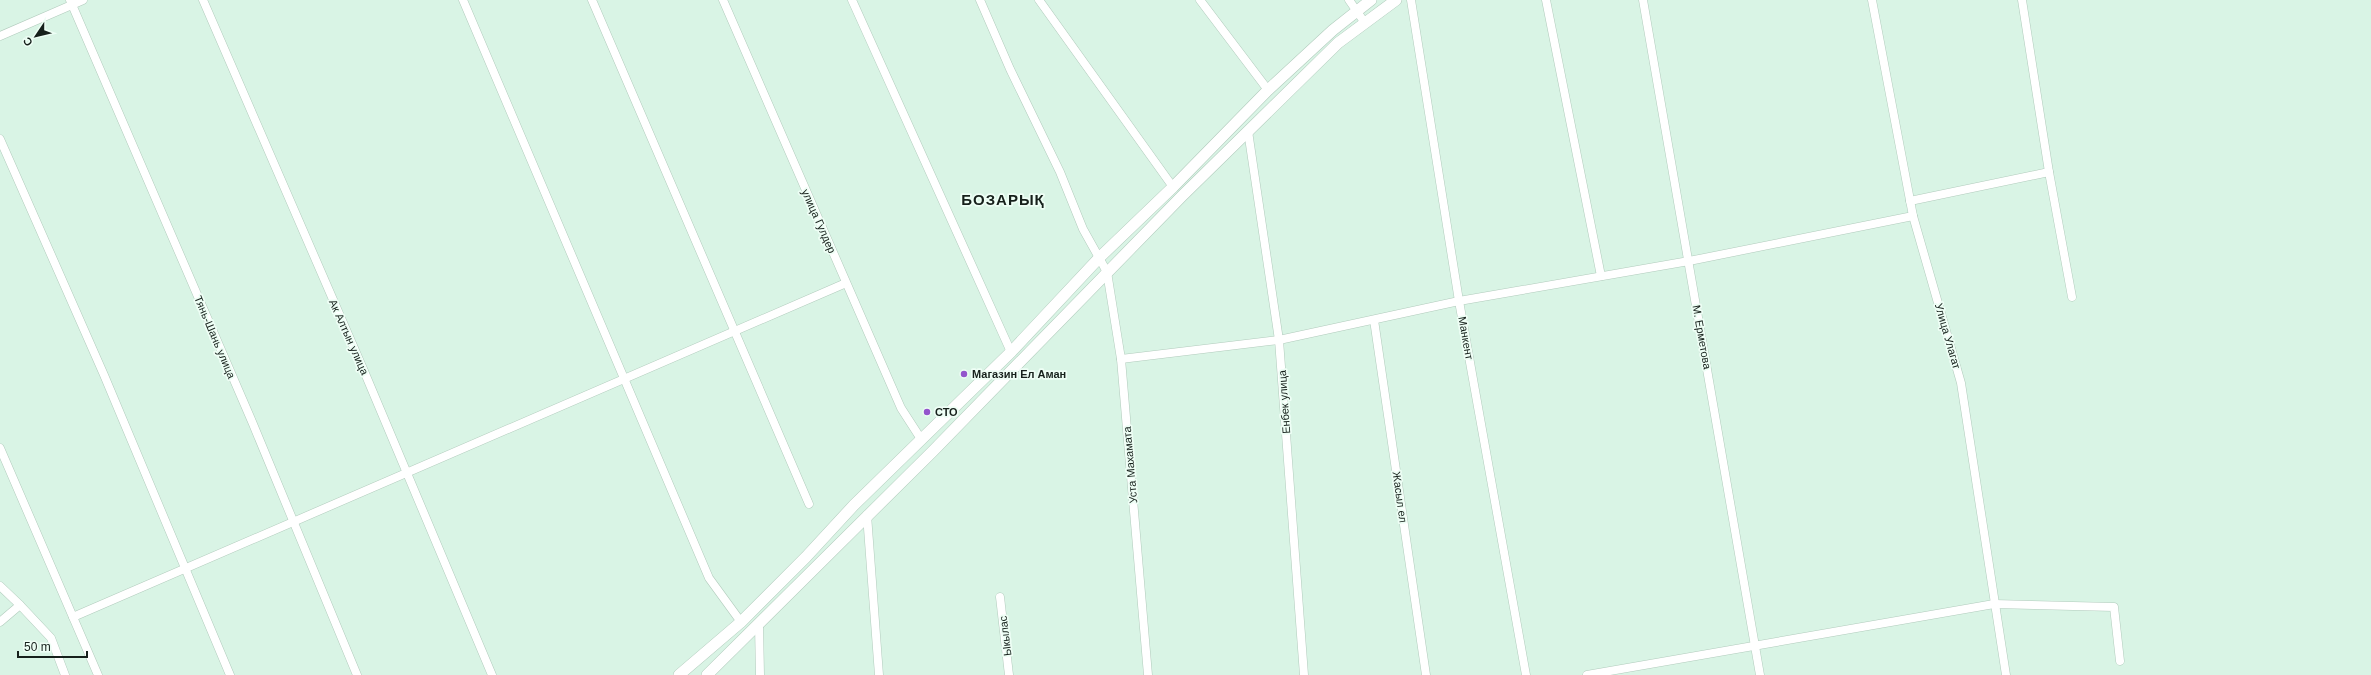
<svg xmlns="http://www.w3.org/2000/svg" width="2371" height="675" font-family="Arial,sans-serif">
<rect width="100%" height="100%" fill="#d9f4e5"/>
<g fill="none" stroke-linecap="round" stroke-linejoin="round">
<g stroke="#b1cbbc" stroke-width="9">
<g id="street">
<polyline points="70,0 253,424 357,675"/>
<polyline points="203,0 364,371 492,675"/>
<polyline points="463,0 709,578 741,622"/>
<polyline points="592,0 809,504"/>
<polyline points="723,0 901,408 921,439"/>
<polyline points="852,0 1011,352"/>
<polyline points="980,0 1010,69 1060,172 1083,229 1107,272 1121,359 1148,675"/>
<polyline points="1039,0 1173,187"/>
<polyline points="1200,0 1268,90"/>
<polyline points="1349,0 1365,23"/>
<polyline points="1411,0 1459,301 1526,675"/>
<polyline points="1546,0 1601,276"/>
<polyline points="1643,0 1760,675"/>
<polyline points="1872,0 1913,216 1961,383 2006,675"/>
<polyline points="2022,0 2049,172 2072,297"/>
<polyline points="0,36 83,0"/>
<polyline points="1248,131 1279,340 1304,675"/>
<polyline points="0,139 104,375 230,675"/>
<polyline points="1910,201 2049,172"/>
<polyline points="1374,320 1426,675"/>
<polyline points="1121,359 1279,340 1459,301 1689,261 1913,216"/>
<polyline points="0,448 98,675"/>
<polyline points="867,515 879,675"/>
<polyline points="0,586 20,605 51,638 65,675"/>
<polyline points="1000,597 1009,675"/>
<polyline points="73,617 846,283"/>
<polyline points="0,622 20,605"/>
<polyline points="759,625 760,675"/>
<polyline points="1587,675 1994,604 2114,607 2120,661"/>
</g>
</g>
<g stroke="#b1cbbc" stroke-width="12">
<g id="secondary">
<polyline points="679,675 741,622 806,557 854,505 1011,352 1100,257 1173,187 1268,90 1333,30 1371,0"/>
<polyline points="707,675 933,451 1182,196 1338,43 1396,0"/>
</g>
</g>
<use href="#street" stroke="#fff" stroke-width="8"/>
<use href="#secondary" stroke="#fff" stroke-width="11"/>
</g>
<g fill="#9355cc" stroke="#eefef5" stroke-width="1.5">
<circle cx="964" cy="374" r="4"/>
<circle cx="927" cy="412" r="4"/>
</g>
<g text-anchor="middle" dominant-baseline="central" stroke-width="3.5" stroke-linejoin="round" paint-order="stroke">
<g font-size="11" fill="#16201b" stroke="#eefef5">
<text transform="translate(819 221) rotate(66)">улица Гулдер</text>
<text transform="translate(1948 336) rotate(74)">Улица Улагат</text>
<text transform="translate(215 337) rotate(67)">Тянь-Шань улица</text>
<text transform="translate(349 337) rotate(66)">Ак Алтын улица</text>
<text transform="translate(1702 337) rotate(80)">М. Ерметова</text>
<text transform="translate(1466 338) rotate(80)">Манкент</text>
<text transform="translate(1284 402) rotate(-94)">Енбек улица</text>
<text transform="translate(1130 465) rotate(-95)">Уста Махамата</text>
<text transform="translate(1400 497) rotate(82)">Жасыл ел</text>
<text transform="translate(1005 636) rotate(-97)">Ыкылас</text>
</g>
<g font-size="11" font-weight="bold" fill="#16201b" stroke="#eefef5" text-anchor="start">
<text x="972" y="374">Магазин Ел Аман</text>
<text x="935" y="412">СТО</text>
</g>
<g font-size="15" font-weight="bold" letter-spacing="1" fill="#16201b" stroke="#eefef5">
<text x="1003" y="199">БОЗАРЫҚ</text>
</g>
</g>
<g transform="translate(36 36) rotate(235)" stroke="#eefef5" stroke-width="3" paint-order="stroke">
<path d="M0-3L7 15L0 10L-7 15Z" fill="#16201b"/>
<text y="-6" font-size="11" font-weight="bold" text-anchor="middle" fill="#16201b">С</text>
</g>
<path d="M18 651v6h69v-6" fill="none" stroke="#16201b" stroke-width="2"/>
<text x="24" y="651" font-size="12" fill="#16201b" stroke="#eefef5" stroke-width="3" paint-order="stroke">50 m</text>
</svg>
